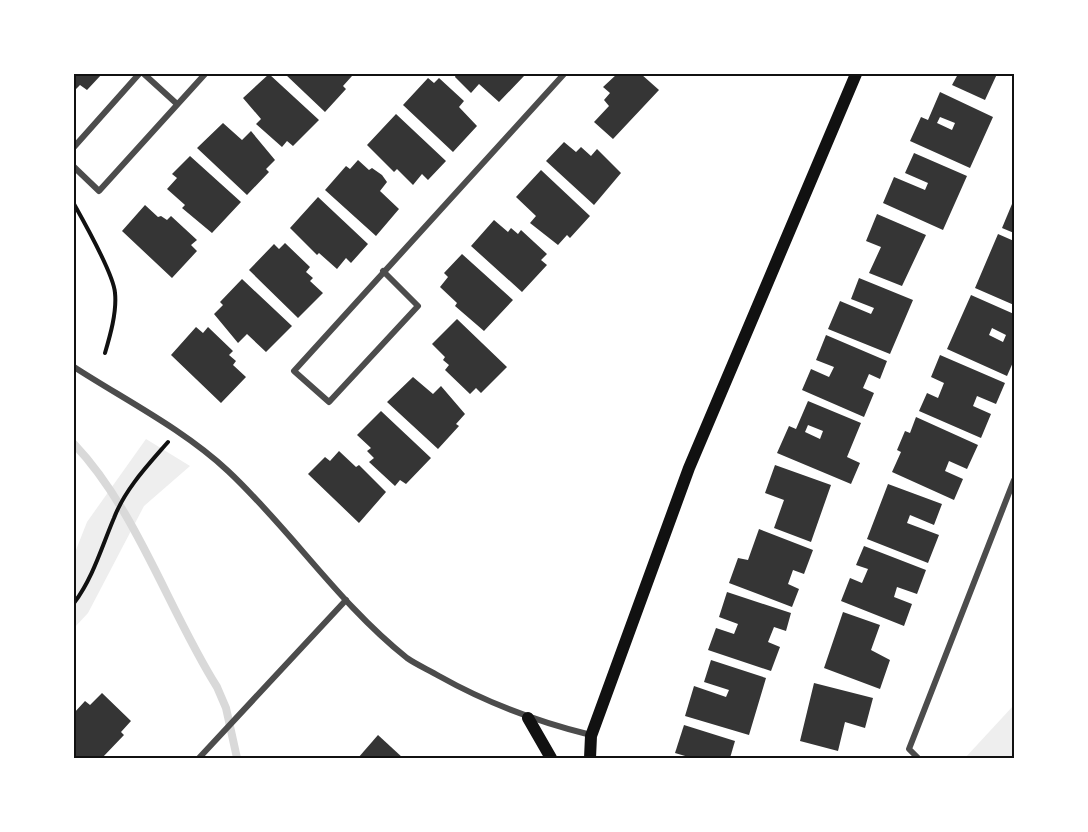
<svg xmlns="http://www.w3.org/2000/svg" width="1088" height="832" font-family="'Open Sans',sans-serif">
<rect width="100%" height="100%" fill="#fff"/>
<g fill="#eee">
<polygon points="146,439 190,466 144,506 88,613 74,628 74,555 87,522"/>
<polygon points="1014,705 1014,758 965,758"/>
</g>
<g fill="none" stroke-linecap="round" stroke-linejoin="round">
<path stroke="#d9d9d9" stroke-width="8" d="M74,444C136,509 169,611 217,687L226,708L237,758"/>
</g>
<g fill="#353535" fill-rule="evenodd">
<polygon points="74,74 102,74 87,90 80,85 74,91"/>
<polygon points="269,74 319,120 293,146 287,141 282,147 256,124 261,119 243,98"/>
<polygon points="285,74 349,74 352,76 343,86 346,89 325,112"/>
<polygon points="456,74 521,74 524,76 499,102 479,84 471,93 455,77"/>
<polygon points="617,74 641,74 659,90 613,139 594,122 609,106 604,100 610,93 603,87"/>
<polygon points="958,74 997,74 985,100 952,85"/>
<polygon points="428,78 434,83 439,78 464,101 459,107 477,126 453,152 403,105"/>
<path d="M940,92L993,117L970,168L910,141L921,117L928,120ZM940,117L955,123L952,130L937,123Z"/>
<polygon points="396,114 446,161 428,180 422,174 413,185 397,169 394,172 367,145"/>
<polygon points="223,123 242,140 251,131 275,160 266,169 269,172 247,195 197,148"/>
<polygon points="564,142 576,152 581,147 591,156 597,149 621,173 594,205 546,161"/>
<polygon points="914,153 967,176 943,230 883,203 894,177 925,190 928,183 905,173"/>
<polygon points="190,156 241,202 212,233 182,208 185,205 167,189 177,178 172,174"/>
<polygon points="358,160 369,170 372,168 382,175 387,182 380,191 399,209 376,236 325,190 346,166 350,169"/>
<polygon points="541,170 590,216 570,238 567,235 558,245 530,223 536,216 516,197"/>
<polygon points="318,197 368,244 351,263 346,258 337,269 319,253 317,255 290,228"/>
<polygon points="1012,204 1014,205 1014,233 1002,228"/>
<polygon points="145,205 158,217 161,216 167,220 171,216 197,240 191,245 197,251 172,278 122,231"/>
<polygon points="877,214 926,235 902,286 869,273 881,247 866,241"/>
<polygon points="494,220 508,232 511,228 518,234 521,230 547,254 541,260 547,265 522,292 471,246"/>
<polygon points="998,234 1014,241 1012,281 1014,305 975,288"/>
<polygon points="285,243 310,267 306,272 313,278 310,281 323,293 298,318 249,270 274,244 279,249"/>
<polygon points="462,254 513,300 484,331 455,306 457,303 440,287 448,277 444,273"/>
<polygon points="859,278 913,300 890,354 828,329 840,301 871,314 874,308 851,299"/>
<polygon points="242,279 292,326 266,352 247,334 238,343 214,314 223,305 220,302"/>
<path d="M971,295L1014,314L1012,346L1014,347V360L1007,376L947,349ZM992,328L1006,335L1003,342L989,335Z"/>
<polygon points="457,319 507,367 481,393 476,388 470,394 445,370 449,365 443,360 445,357 432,344"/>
<polygon points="196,327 203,333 208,327 233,351 229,355 236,361 233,365 246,377 221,403 171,355"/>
<polygon points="826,335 887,361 880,379 869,374 863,388 874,393 864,417 802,390 811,369 829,377 834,367 816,360"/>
<polygon points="940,355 1005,383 996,404 977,396 973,406 991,414 981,438 919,411 927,393 938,398 944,383 931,377"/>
<polygon points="413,377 433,394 441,386 465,414 456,424 459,426 438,449 387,402"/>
<path d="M808,401L861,423L847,457L860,463L851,484L777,453L789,426L796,429ZM808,425L823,431L820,439L805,432Z"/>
<polygon points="381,411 431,458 406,484 400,480 395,486 369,462 374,458 367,451 371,448 357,435"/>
<polygon points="916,417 978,445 967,469 949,461 945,471 963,479 954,500 892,472 901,452 897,450 905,431 910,433"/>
<polygon points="339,451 356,467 359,465 386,492 359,523 308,474 325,457 330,461"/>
<polygon points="775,465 831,485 811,542 774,528 784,500 765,493"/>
<polygon points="888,484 942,504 934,525 910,515 907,523 939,535 928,563 867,539"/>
<polygon points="759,529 813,550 804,574 793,570 788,584 799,589 792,607 729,583 738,558 748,560"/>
<polygon points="864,546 926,570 917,594 897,587 894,597 912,604 904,626 841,601 850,578 862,583 868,569 856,565"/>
<polygon points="727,592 791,613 786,631 774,627 768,642 780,647 771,671 708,650 716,628 734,634 738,624 719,617"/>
<polygon points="843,612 880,625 871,650 890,660 880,689 824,668"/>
<polygon points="711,660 766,678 749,735 685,716 694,686 726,697 729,690 704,682"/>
<polygon points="814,683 873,698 865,728 845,722 838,751 800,741"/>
<polygon points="102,693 131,721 121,732 124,735 102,758 74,758 74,713 85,701 90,705"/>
<polygon points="684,725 735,741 730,758 692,758 675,753"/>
<polygon points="378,735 403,758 358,758"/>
</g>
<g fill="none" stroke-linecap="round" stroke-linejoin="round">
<g stroke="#111" stroke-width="4">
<path d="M74,204C83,220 114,276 115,293C117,312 110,336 105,353"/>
<path d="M74,603C93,578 102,546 114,518C125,489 148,465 168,442"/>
</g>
<g stroke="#4c4c4c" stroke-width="6">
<polyline points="144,74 177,104"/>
<polyline points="74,147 139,74"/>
<polyline points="74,167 99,191 205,74"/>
<polyline points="383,271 418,306 329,402 294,371 564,74"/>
<path d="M74,367C125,400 183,429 228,471C291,530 339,604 407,658C417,665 429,670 439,676C487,703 538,722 591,735"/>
<polyline points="199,758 346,600"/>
<polyline points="918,758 909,749 1014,480"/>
</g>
<g stroke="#111" stroke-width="12">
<polyline points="528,718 551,758"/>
<polyline points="590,758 591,736 689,468 856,74"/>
</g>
</g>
<rect width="1088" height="832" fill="none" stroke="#ffffff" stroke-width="150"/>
<rect x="75" y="75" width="938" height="682" fill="none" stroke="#111" stroke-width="2"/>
</svg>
